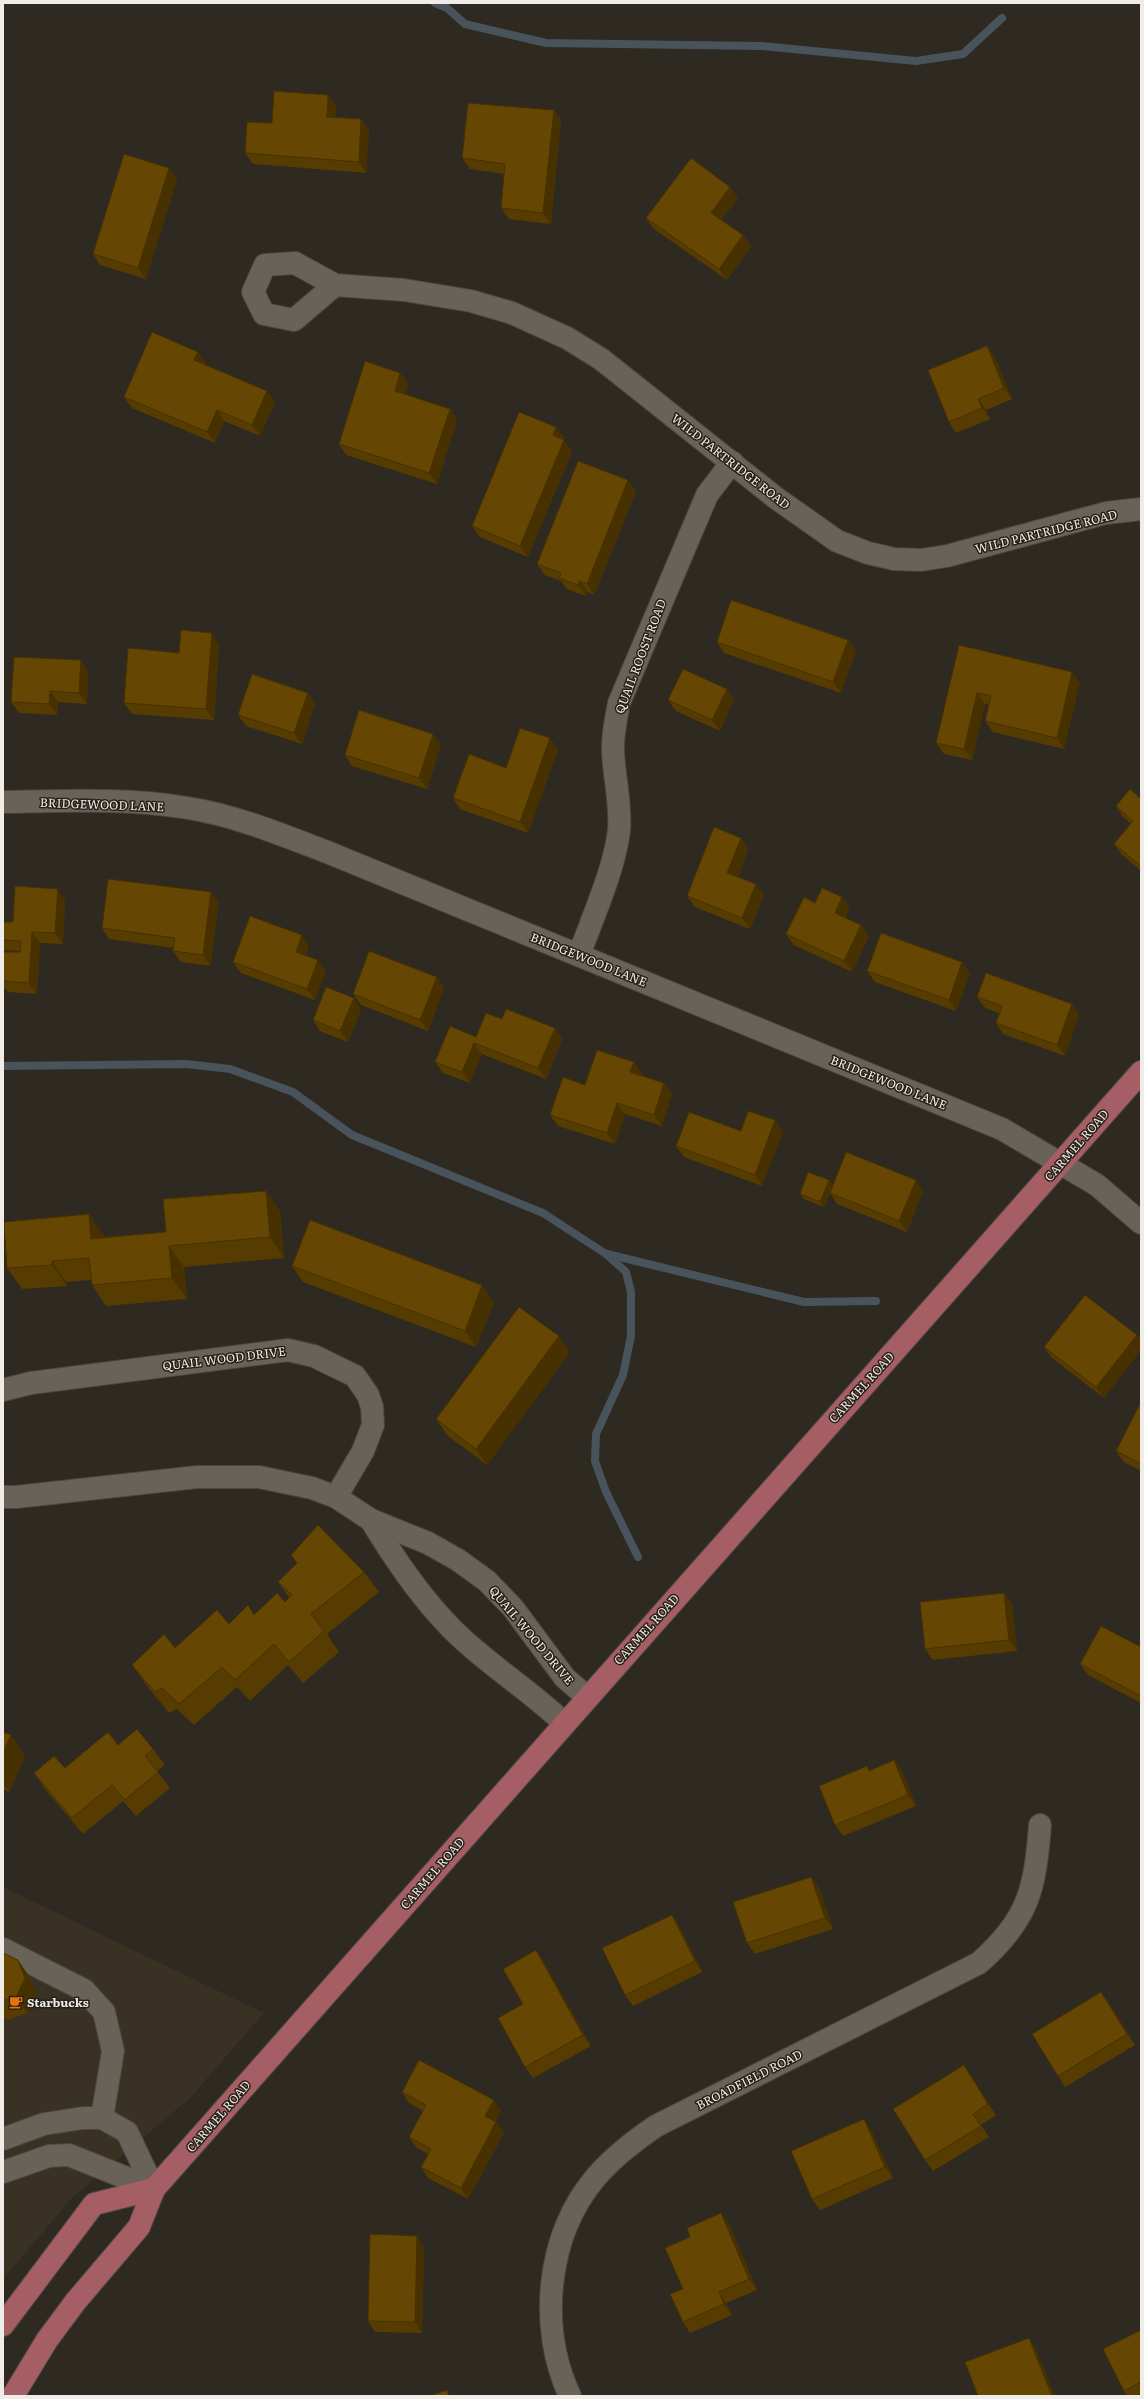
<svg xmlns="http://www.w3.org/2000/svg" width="1144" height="2399" font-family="Literata,serif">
<rect width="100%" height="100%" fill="#2e2921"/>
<polygon fill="#393123" points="3,1887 264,2013 190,2098 73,2197 3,2279"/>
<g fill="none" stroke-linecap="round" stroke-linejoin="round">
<g stroke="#48535b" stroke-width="8">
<polyline points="435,3 447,8 465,24 546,43 762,46 916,61 963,54 1002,18"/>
<polyline points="3,1066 186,1064 230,1069 293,1092 352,1135 543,1213 606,1254 626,1272 631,1292 631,1336 623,1375 596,1434 595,1461 606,1492 638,1557"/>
<polyline points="607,1254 804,1302 876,1301"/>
</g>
<g stroke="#4b4640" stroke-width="24">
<g id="minor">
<polyline points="335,285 294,320 264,314 253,292 265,265 295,263 335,285 404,290 471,301 512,313 567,338 601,359 776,498 837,541 868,553 894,559 921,560 947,556 1106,513 1141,509"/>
<path d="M3,802C64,801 127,798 188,808C238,816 285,836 332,854L1002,1129L1097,1185L1141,1223"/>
<path d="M579,955C592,919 615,868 619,830C621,808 616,786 614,764C611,743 615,724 619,703L707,495L732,462"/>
<polyline points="3,1390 31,1383 288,1350 314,1356 355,1376 368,1395 372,1407 373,1425 363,1451 336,1497"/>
<polyline points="3,1497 16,1497 197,1477 259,1477 312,1488 336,1497 371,1520 428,1543 458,1560 487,1581 513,1608 565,1678 587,1697"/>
<path d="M371,1520C391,1553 412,1585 438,1614C474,1656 524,1685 564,1723"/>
<polyline points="3,1949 84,1990 104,2012 113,2051 102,2118"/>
<polyline points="3,2139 44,2124 83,2118 102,2118 127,2132 154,2189"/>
<polyline points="3,2172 49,2156 69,2155 154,2189"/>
<path d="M570,2396C538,2328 546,2236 596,2177C614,2156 634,2141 656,2126L979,1963C1029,1919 1035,1889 1040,1825"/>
</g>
</g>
<g stroke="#4b4640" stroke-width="24">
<g id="major">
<polyline points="3,2325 94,2204 154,2189"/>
<polyline points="13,2396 47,2340 76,2301 139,2227 154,2189 1141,1072"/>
</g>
</g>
<use href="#minor" stroke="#686259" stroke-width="22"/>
<use href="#major" stroke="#a55e63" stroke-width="22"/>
</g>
<g fill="#573c02">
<polygon points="328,95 336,106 335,117 361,119 369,130 366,173 253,164 245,153 272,123"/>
<polygon points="554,110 561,121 551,224 509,219 501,208 504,174 470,169 462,158"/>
<polygon points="169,168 177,179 146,279 100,265 93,254"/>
<polygon points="738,198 721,220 743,235 751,246 727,280 654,229 646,218"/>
<polygon points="995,357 1012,399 986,410 990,419 956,433 949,422"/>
<polygon points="206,363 205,365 267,391 275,402 260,436 224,421 215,443 132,408 124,397"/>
<polygon points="400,373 408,384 405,394 457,420 437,484 346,455 339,444"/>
<polygon points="556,427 564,438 563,440 572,451 528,557 480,537 472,526"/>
<polygon points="636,491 594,595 588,592 586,596 567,589 561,581 545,575 537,564"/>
<polygon points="848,640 856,651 841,693 724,653 717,642"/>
<polygon points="219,644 214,720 132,714 124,703 179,653"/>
<polygon points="959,645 1080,683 1064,749 993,732 985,721 989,705 985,704 972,760 944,754 936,743"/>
<polygon points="88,671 87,704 58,702 57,715 19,713 11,702"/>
<polygon points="727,689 734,700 720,731 676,711 668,700"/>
<polygon points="308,693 315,704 302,744 246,726 238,715"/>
<polygon points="441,745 427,789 352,766 345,755"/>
<polygon points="558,749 528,833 460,809 453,798 506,768"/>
<polygon points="1141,799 1141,871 1122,855 1114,844 1131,824 1123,817 1116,806"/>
<polygon points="741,838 748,849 738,877 764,895 750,929 695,907 687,896"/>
<polygon points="211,892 219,903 210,966 181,962 173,951 174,948 109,939 102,928"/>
<polygon points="65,900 63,944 40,943 37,994 8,992 3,986 3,952 20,952 20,951 3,950 3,922 13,922"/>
<polygon points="815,903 850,908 845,918 861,925 869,936 852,972 794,945 786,934"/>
<polygon points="309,946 306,956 326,971 315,1000 241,973 233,962"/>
<polygon points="867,971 970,973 956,1011 875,982"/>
<polygon points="437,977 444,988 428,1031 361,1005 353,994"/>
<polygon points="977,997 1079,1015 1065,1056 1003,1034 996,1023 999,1013 985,1008"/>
<polygon points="361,1009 348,1042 320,1031 313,1020"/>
<polygon points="502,1019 562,1039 546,1079 482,1054 470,1083 443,1073 435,1062 476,1037"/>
<polygon points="634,1062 641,1073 641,1075 664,1083 672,1094 662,1126 625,1114 615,1144 558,1126 550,1115 585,1085"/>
<polygon points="741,1131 783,1131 762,1186 684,1157 676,1146"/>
<polygon points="829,1180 833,1185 923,1191 907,1232 837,1204 830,1193 824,1207 804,1199 800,1194"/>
<polygon points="280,1211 284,1258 184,1267 187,1299 106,1306 92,1285 91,1280 66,1282 67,1286 22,1289 7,1268 104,1235 104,1237 166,1232"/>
<polygon points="292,1266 494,1302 476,1347 303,1282"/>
<polygon points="1137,1335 1141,1340 1141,1350 1104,1398 1052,1358 1044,1347"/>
<polygon points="570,1352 487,1465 448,1436 436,1419"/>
<polygon points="1141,1402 1141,1471 1124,1462 1116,1451"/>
<polygon points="364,1572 379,1592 327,1634 339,1652 303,1683 288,1665 250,1701 237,1687 194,1725 177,1709 169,1713 147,1686 132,1665 229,1624 254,1615 285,1602 289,1598 278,1582"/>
<polygon points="1004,1593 1012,1604 1017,1651 933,1660 925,1649"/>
<polygon points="1141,1647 1141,1703 1088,1675 1080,1664"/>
<polygon points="3,1732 11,1735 25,1756 9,1792 3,1789"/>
<polygon points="118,1745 153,1749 165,1765 157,1771 170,1788 136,1816 123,1801 83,1834 45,1789 34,1773 65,1768"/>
<polygon points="894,1760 902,1771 916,1806 843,1836 835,1825 867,1766 870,1770"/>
<polygon points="811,1877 819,1888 833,1929 755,1954 747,1943"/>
<polygon points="672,1915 679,1926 702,1972 633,2006 625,1995"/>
<polygon points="536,1950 543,1961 591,2046 533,2078 525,2067"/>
<polygon points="3,1953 29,1976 36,1994 27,2013 8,2020 3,2017 3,2018"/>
<polygon points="1101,1992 1109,2003 1135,2045 1065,2087 1058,2076"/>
<polygon points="971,2076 996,2115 981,2125 989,2137 933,2171 925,2160"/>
<polygon points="402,2092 501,2111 496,2121 504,2133 468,2199 428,2178 421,2167 428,2154 417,2148 409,2137 423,2111 409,2103"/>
<polygon points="871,2130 893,2178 820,2210 812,2199"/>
<polygon points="721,2213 729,2224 757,2290 726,2303 732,2315 690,2333 683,2322 683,2289 690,2237"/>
<polygon points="424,2247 422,2333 375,2332 368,2321"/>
<polygon points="1141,2330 1141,2396 1127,2396 1124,2391"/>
</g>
<g fill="#473101">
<polygon points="328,95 336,106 334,128 327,117"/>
<polygon points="554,110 561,121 551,224 543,213"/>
<polygon points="361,119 369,130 366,173 359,162"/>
<polygon points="169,168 177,179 146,279 138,268"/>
<polygon points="730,187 738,198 718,224 711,213"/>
<polygon points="743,235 751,246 727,280 719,269"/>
<polygon points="987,346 995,357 1012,399 1004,388"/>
<polygon points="198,352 206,363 202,371 194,360"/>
<polygon points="400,373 408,384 402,402 395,391"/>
<polygon points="267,391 275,402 260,436 252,425"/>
<polygon points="978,399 986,410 990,419 982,408"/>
<polygon points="450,409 457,420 437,484 429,473"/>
<polygon points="217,410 224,421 215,443 207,432"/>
<polygon points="556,427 564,438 561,446 553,435"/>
<polygon points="564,440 572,451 528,557 520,546"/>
<polygon points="628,480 636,491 594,595 587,584"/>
<polygon points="580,581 588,592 586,596 578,585"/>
<polygon points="212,633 219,644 214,720 206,709"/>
<polygon points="848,640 856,651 841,693 833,682"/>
<polygon points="81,660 88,671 87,704 79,693"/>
<polygon points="1072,672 1080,683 1064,749 1057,738"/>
<polygon points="727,689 734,700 720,731 712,720"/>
<polygon points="50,691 58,702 57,715 49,704"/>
<polygon points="308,693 315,704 302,744 294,733"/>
<polygon points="977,693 985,704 972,760 964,749"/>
<polygon points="433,734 441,745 427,789 419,778"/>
<polygon points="550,738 558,749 528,833 520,822"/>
<polygon points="741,838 748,849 735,884 727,873"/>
<polygon points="756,884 764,895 750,929 742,918"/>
<polygon points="58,889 65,900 63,944 55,933"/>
<polygon points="211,892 219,903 210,966 203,955"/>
<polygon points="842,897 850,908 842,924 835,913"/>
<polygon points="861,925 869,936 852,972 844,961"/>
<polygon points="32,932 40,943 37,994 29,983"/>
<polygon points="302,935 309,946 303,963 296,952"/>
<polygon points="318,960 326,971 315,1000 307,989"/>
<polygon points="962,962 970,973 956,1011 949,1000"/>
<polygon points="437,977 444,988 428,1031 420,1020"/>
<polygon points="354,998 361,1009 348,1042 340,1031"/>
<polygon points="1072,1004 1079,1015 1065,1056 1057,1045"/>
<polygon points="555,1028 562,1039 546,1079 538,1068"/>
<polygon points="474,1043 482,1054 470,1083 462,1072"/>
<polygon points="634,1062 641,1073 638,1083 630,1072"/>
<polygon points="664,1083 672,1094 662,1126 654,1115"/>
<polygon points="617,1103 625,1114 615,1144 607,1133"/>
<polygon points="775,1120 783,1131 762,1186 755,1175"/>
<polygon points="829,1180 833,1186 824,1207 820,1202"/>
<polygon points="916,1180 923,1191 907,1232 899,1221"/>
<polygon points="266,1191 280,1211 284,1258 270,1237"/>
<polygon points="89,1214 104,1235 106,1259 91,1239"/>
<polygon points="169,1246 184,1267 187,1299 172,1278"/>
<polygon points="52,1261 66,1282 67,1286 52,1265"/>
<polygon points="482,1285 494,1302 476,1347 465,1331"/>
<polygon points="1137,1335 1141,1340 1141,1350 1104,1398 1096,1387"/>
<polygon points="559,1336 570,1352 487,1465 476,1449"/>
<polygon points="1004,1593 1012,1604 1017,1651 1009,1640"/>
<polygon points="11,1735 25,1756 9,1792 3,1783 3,1752"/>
<polygon points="894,1760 902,1771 916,1806 908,1795"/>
<polygon points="811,1877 819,1888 833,1929 825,1918"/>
<polygon points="672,1915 679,1926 702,1972 695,1961"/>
<polygon points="536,1950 543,1961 591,2046 583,2035"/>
<polygon points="18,1960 29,1976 36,1994 27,2013 16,1997"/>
<polygon points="1101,1992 1109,2003 1135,2045 1127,2034"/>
<polygon points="964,2065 971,2076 996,2115 988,2104"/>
<polygon points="494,2100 501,2111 493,2127 485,2116"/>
<polygon points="864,2119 871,2130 893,2178 885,2167"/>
<polygon points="496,2122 504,2133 468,2199 461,2188"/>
<polygon points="721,2213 729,2224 757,2290 749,2279"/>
<polygon points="417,2236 424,2247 422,2333 415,2322"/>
<polygon points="719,2292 726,2303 732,2315 724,2304"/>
<polygon points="1029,2338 1036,2349 1055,2396 1052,2396"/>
</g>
<g fill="#654602" stroke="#473101">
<polygon points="274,91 328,95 327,117 361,119 359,162 245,153 247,122 272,123"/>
<polygon points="468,103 554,110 543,213 501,208 505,164 462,158"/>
<polygon points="124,154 169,168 138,268 93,254"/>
<polygon points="691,158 730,187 711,213 743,235 719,269 646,218"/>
<polygon points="152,332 198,352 194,360 267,391 252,425 217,410 207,432 124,397"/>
<polygon points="987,346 1004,388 978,399 982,408 949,422 928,370"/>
<polygon points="365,361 400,373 395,391 450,409 429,473 339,444"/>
<polygon points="519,412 556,427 553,435 564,440 520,546 472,526"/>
<polygon points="578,461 628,480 587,584 580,581 578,585 559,578 561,573 537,564"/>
<polygon points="731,600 848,640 833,682 717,642"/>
<polygon points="181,630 212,633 206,709 124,703 128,648 179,653"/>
<polygon points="959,645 1072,672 1057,738 985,721 991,696 977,693 964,749 936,743"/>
<polygon points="14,657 81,660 79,693 50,691 49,704 11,702"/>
<polygon points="683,669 727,689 712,720 668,700"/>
<polygon points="252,674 308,693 294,733 238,715"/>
<polygon points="359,710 433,734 419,778 345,755"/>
<polygon points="520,728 550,738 520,822 453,798 469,754 506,768"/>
<polygon points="1130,789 1141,799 1141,866 1114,844 1133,821 1116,806"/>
<polygon points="714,827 741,838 727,873 756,884 742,918 687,896"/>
<polygon points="108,879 211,892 203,955 173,951 175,938 102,928"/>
<polygon points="15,886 58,889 55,933 32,932 29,983 3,981 3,952 20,952 21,941 3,940 3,922 13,922"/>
<polygon points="822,888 842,897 835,913 861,925 844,961 786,934 804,897 815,903"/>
<polygon points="250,916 302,935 296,952 318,960 307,989 233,962"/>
<polygon points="881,933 962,962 949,1000 867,971"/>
<polygon points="369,951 437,977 420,1020 353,994"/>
<polygon points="986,973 1072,1004 1057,1045 996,1023 1002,1006 977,997"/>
<polygon points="326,987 354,998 340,1031 313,1020"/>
<polygon points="506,1009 555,1028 538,1068 474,1043 462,1072 435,1062 450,1026 476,1037 486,1013 502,1019"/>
<polygon points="597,1050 634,1062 630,1072 664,1083 654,1115 617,1103 607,1133 550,1115 563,1077 585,1085"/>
<polygon points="748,1111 775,1120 755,1175 676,1146 689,1112 741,1131"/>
<polygon points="846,1152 916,1180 899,1221 830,1193"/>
<polygon points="808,1172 829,1180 820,1202 800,1194"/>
<polygon points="266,1191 270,1237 169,1246 172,1278 92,1285 89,1258 52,1261 52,1265 7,1268 4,1222 89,1214 91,1239 166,1232 163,1199"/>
<polygon points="310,1220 482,1285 465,1331 292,1266"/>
<polygon points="1085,1295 1137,1335 1096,1387 1044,1347"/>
<polygon points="519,1307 559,1336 476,1449 436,1419"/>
<polygon points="1141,1402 1141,1462 1140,1463 1116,1451"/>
<polygon points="318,1525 364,1572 311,1614 324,1631 289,1662 274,1644 235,1680 222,1667 179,1704 162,1688 155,1692 132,1665 164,1634 175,1648 217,1610 229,1624 248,1605 254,1615 277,1593 285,1602 292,1595 278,1582 297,1563 291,1555"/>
<polygon points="1004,1593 1009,1640 925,1649 920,1602"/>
<polygon points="1101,1626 1141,1647 1141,1696 1080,1664"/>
<polygon points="137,1729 153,1749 145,1756 158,1772 125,1800 112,1785 72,1818 34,1773 54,1756 65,1768 108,1732 118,1745"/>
<polygon points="3,1732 11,1735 3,1752"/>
<polygon points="894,1760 908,1795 835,1825 819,1786 867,1766 869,1771"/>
<polygon points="811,1877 825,1918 747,1943 733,1902"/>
<polygon points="672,1915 695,1961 625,1995 602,1948"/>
<polygon points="536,1950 583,2035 525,2067 498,2018 523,2004 503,1969"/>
<polygon points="3,1953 18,1960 25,1978 16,1997 3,2001"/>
<polygon points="1101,1992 1127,2034 1058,2076 1032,2034"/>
<polygon points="419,2060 494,2100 485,2116 496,2122 461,2188 421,2167 431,2149 409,2137 426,2105 402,2092"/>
<polygon points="964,2065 988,2104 973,2114 981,2126 925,2160 893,2109"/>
<polygon points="864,2119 885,2167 812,2199 791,2151"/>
<polygon points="721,2213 749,2279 719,2292 724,2304 683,2322 670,2294 683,2289 665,2248 690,2237 687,2228"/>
<polygon points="370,2234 417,2236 415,2322 368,2321"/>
<polygon points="1141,2330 1141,2382 1124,2391 1103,2349"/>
<polygon points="1029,2338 1052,2396 978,2396 965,2362"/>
<polygon points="447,2390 449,2396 429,2396"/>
</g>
<defs>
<g id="cafe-bare" transform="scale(1.08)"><path d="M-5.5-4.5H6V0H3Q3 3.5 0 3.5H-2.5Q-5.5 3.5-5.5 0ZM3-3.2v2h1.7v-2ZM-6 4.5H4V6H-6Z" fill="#e8710a" stroke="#252018" stroke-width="2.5" paint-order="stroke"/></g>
</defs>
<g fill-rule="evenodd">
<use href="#cafe-bare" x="16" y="2002"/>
</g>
<g text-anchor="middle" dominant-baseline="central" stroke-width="3" stroke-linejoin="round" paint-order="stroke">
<g font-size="12" fill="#f0ece7" stroke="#252018">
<text transform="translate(731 461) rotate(38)">WILD PARTRIDGE ROAD</text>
<text transform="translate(1046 531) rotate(-14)">WILD PARTRIDGE ROAD</text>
<text transform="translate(640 656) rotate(-69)">QUAIL ROOST ROAD</text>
<text transform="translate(102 804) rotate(2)">BRIDGEWOOD LANE</text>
<text transform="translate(589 959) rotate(22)">BRIDGEWOOD LANE</text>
<text transform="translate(889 1082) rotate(22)">BRIDGEWOOD LANE</text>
<text transform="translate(1076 1145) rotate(-49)">CARMEL ROAD</text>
<text transform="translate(224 1358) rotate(-7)">QUAIL WOOD DRIVE</text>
<text transform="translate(861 1387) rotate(-48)">CARMEL ROAD</text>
<text transform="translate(646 1629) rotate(-48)">CARMEL ROAD</text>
<text transform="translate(532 1635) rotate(50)">QUAIL WOOD DRIVE</text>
<text transform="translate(432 1873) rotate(-49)">CARMEL ROAD</text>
<text transform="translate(749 2079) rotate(-27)">BROADFIELD ROAD</text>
<text transform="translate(218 2116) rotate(-49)">CARMEL ROAD</text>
</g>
<g font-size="12" font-weight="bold" fill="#f0ece7" stroke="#252018" text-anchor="start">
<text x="27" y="2002">Starbucks</text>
</g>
</g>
<rect width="1144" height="2399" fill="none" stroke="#f0ece7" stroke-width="8"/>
</svg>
